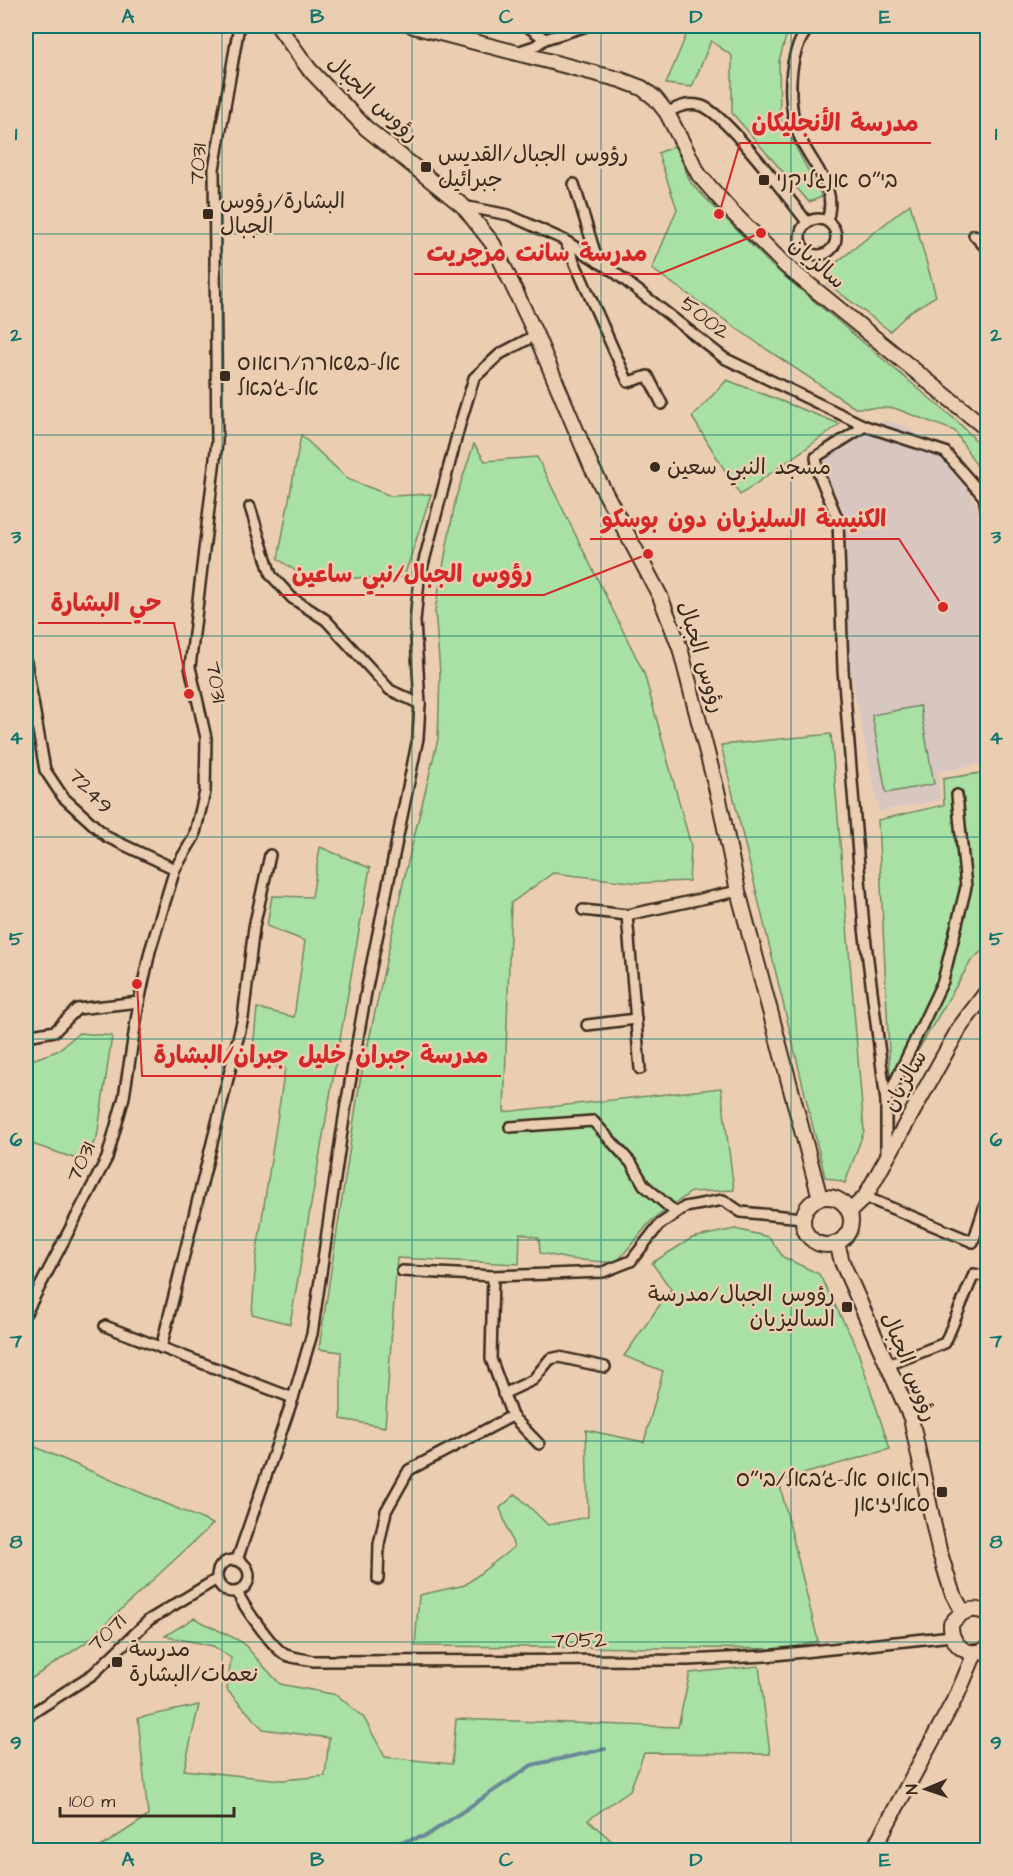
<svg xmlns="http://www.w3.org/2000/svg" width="1013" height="1876" font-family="'Architects Daughter','Playpen Sans Arabic','Playpen Sans Hebrew',sans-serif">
<rect width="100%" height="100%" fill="#ebceb2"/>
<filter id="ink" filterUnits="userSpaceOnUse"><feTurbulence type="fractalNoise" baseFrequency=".0167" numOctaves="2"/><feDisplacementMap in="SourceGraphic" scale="12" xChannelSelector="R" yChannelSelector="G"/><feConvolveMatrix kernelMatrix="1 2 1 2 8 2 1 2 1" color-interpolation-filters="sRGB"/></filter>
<g filter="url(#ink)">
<polygon fill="#d8c6c1" points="886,420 910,428 931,444 958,473 977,506 987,577 987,763 938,772 940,800 879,811 850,669 845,518 825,471 824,459"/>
<g fill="#a9e1a5" stroke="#728662" stroke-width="1.5">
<polygon points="690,26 789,26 779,61 780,117 822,197 809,202 732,113 732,56 711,41 692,87 666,84"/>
<polygon points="675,146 691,183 771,265 958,422 987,452 987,482 955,431 894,408 855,408 766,349 652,269 677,209 658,153"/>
<polygon points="910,204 936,296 911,311 890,331 828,284 832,266"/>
<polygon points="727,380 840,424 740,495 692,417"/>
<polygon points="301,435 348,479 391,496 431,494 404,577 308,579 278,559"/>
<polygon points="474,444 485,461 537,457 644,673 691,846 689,881 639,883 553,873 511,903 504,1112 721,1088 734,1190 691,1192 651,1221 616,1263 569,1259 540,1253 539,1238 520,1233 519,1264 397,1258 385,1427 341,1419 341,1352 319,1349 360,1081 405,874 438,739 440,673 435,610 456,497"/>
<polygon points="920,706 934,784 886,793 872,715"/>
<polygon points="831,734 864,1131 845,1183 825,1177 721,745"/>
<polygon points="987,772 987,946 971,961 891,1096 878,820 944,805 943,779"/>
<polygon points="320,847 370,868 290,1324 252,1314 256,1258 285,1068 252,1061 257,1008 294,1017 305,941 267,926 272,896 312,897"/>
<polygon points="79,1033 112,1036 97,1137 83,1161 26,1142 26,1062 57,1051"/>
<polygon points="735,1229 769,1237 783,1257 819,1274 856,1346 890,1449 779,1481 818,1641 789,1649 415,1646 419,1595 465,1585 514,1547 500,1508 516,1494 548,1525 588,1517 586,1430 644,1442 663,1371 624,1356 671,1289 652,1263 692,1238"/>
<polygon points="26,1443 213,1524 84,1644 26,1682"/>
<polygon points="194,1618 242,1642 280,1684 337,1695 364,1718 385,1757 452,1764 456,1719 678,1727 690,1673 759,1666 770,1754 644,1753 630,1790 588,1820 622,1850 96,1850 148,1816 138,1718 199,1705 184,1770 282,1780 325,1776 329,1738 263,1729 227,1690 231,1658 213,1646 165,1636"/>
</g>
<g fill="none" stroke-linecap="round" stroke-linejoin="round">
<polyline stroke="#698998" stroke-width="4" points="367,1850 426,1836 532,1765 605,1749"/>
<g stroke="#3b2a1e" stroke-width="14">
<g id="street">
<polyline points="527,26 545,39"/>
<path d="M811,26C786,50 786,110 801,140C815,169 838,187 827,221"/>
<polyline points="517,52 535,46 545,39 587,26"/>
<path d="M667,113C678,106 689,102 702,106C725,113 789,199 807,222"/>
<polyline points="574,184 598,262"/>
<polyline points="463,206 509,215 564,240 613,271 724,358 865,426"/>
<circle cx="818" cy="237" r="18"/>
<polyline points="974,235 988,250"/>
<polyline points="565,241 628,382 648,376 662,404"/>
<polyline points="250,507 271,575 292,598 326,620 390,690 420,704"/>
<polyline points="26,662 45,770 63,797 107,837 175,869"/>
<polyline points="583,910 627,915 738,891"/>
<polyline points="627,915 640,1069"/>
<polyline points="587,1025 636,1019"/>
<polyline points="26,1036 55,1031 77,1009 139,1002"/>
<polyline points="886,1101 943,981 966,887 957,795"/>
<polyline points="510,1127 593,1121 632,1164 644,1185 676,1213"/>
<polyline points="886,1156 886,1101 864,928 843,670 838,520 818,472 816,457 865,426 945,452 984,497 988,520"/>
<polyline points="865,1197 973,1242 988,1196"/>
<polyline points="402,1271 493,1276 603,1272 631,1261 659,1225 685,1207 723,1200 741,1212 803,1218"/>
<polyline points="493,1276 491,1359 512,1416 539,1444"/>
<polyline points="26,1313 107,1158 124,1097 139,1002 150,951 175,869 194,837 205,792 206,738 190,667 217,442 214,169 239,26"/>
<polyline points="105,1326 293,1398"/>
<polyline points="161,1348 243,1018 254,927 270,855"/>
<polyline points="888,1365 945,1343 974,1274 988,1277"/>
<polyline points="503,1394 533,1380 550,1359 559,1357 605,1367"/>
<circle cx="233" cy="1576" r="16"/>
<polyline points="237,1560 293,1398 312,1334 345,1111 367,987 418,738 420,704 415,621 419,580 460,424 474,378 500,354 536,335"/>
<polyline points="378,1579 379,1544 386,1511 409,1470 512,1416"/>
<path d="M237,1592C243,1605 273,1649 286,1655C293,1658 305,1659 313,1661L688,1660L766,1656L952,1636"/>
<polyline points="26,1717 93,1674 149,1620 217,1579"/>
<polyline points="987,1850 988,1848"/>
</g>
</g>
<g stroke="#3b2a1e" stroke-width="18">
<g id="secondary">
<polyline points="278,26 309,69 366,128 463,206 493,244 536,335 592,468 660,596 680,648 719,799 738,891 820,1198"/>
<polyline points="413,26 621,80 642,88 655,98 667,113 699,175 732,212 786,266 988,430"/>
<circle cx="827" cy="1221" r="24"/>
<polyline points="849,1212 865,1197 960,1027 988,990"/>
<polyline points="837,1243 842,1262 911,1418 939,1550 952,1592 963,1612"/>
<path d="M988,1614C973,1605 961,1611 951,1624C950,1645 968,1660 988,1648"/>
<polyline points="873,1850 958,1693 975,1653"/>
</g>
</g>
<use href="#street" stroke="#ebceb2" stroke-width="9"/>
<use href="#secondary" stroke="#ebceb2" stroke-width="14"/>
</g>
</g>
<path fill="none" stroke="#0f766e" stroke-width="1.5" stroke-opacity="0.55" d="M222,26V1850M412,26V1850M601,26V1850M791,26V1850M26,234H988M26,435H988M26,636H988M26,837H988M26,1039H988M26,1240H988M26,1441H988M26,1642H988"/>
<g fill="#3b2a1e" stroke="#ebceb2" stroke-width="2">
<rect x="420" y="161" width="12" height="12" rx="3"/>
<rect x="758" y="174" width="12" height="12" rx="3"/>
<rect x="202" y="208" width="12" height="12" rx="3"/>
<rect x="219" y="370" width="12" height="12" rx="3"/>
<circle cx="655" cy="467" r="6"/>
<rect x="841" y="1301" width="12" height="12" rx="3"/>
<rect x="936" y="1486" width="12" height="12" rx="3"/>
<rect x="111" y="1656" width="12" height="12" rx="3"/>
</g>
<g text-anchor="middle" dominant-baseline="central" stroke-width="5" stroke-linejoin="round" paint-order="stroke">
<g font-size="22" fill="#3b2a1e" stroke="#ebceb2">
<text transform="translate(373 99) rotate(43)">رؤوس الجبال</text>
<text transform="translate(198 164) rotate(-85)">7031</text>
<text transform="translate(817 263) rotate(41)">سالزيان</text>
<text transform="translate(705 318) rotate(38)">5002</text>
<text transform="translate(701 657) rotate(73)">رؤوس الجبال</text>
<text transform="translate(216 682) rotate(81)">7031</text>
<text transform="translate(90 791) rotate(47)">7249</text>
<text transform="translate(905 1081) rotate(-60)">سالزيان</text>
<text transform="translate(81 1162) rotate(-65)">7031</text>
<text transform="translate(909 1367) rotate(68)">رؤوس الجبال</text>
<text transform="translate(107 1633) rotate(-44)">7071</text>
<text x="579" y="1640">7052</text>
</g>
<g font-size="22" fill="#3b2a1e" stroke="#ebceb2" text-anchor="start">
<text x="438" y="154">رؤوس الجبال/القديس<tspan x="438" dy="25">جبرائيل</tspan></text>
<text x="776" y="180">בי״ס אנגליקני</text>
<text x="220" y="201">البشارة/رؤوس<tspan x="220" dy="25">الجبال</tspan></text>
<text x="237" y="363">אל-בשארה/רואוס<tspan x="237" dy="25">אל-ג׳באל</tspan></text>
<text x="667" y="467">مسجد النبي سعين</text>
<text x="835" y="1294" text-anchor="end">رؤوس الجبال/مدرسة<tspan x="835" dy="25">الساليزيان</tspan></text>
<text x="930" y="1479" text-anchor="end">רואוס אל-ג׳באל/בי״ס<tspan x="930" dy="25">סאליזיאן</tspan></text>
<text x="129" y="1649">مدرسة<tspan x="129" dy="25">نعمات/البشارة</tspan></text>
</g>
</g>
<path fill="none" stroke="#d62828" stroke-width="2" d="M719 214L740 143H931M761 233L659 274H414M943 607L899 539H590M648 554L544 595H279M189 694L174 623H38M137 984L142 1076H501"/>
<g fill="#d62828" stroke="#ebceb2" stroke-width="2">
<circle cx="719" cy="214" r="6"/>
<circle cx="761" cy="233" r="6"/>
<circle cx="943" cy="607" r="6"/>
<circle cx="648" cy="554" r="6"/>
<circle cx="189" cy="694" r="6"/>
<circle cx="137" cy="984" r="6"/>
</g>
<g font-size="24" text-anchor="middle" font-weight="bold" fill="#d62828" stroke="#ebceb2" stroke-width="5" stroke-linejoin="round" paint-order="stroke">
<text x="835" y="131">مدرسة الأنجليكان</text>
<text x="537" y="261">مدرسة سانت مرچريت</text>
<text x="744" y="527">الكنيسة السليزيان دون بوسكو</text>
<text x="412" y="582">رؤوس الجبال/نبي ساعين</text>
<text x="106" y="611">حي البشارة</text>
<text x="321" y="1063">مدرسة جبران خليل جبران/البشارة</text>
</g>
<rect width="1013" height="1876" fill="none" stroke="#ebceb2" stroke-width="66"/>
<g transform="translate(926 1789) rotate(268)" stroke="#ebceb2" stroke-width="4.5" paint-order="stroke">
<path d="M0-4.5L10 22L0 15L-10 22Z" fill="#3b2a1e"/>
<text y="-9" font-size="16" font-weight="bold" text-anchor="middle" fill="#3b2a1e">N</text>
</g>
<path d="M60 1807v9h174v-9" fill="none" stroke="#3b2a1e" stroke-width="3"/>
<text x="69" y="1807" font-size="18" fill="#3b2a1e" stroke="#ebceb2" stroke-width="4.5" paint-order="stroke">100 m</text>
<rect x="33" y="33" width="947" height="1810" fill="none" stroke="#0f766e" stroke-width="2"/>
<g font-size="20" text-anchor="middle" font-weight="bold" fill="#0f766e">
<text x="128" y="23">A</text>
<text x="317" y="23">B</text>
<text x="506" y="23">C</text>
<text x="696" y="23">D</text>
<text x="885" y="23">E</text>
<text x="16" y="140">1</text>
<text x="996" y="140">1</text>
<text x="16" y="341">2</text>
<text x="996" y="341">2</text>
<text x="16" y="543">3</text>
<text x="996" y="543">3</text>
<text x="16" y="744">4</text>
<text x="996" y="744">4</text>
<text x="16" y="945">5</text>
<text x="996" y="945">5</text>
<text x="16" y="1146">6</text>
<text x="996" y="1146">6</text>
<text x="16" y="1347">7</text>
<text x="996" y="1347">7</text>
<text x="16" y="1548">8</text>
<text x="996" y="1548">8</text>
<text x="16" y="1749">9</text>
<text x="996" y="1749">9</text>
<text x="128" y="1866">A</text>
<text x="317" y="1866">B</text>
<text x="506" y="1866">C</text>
<text x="696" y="1866">D</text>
<text x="885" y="1866">E</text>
</g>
</svg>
